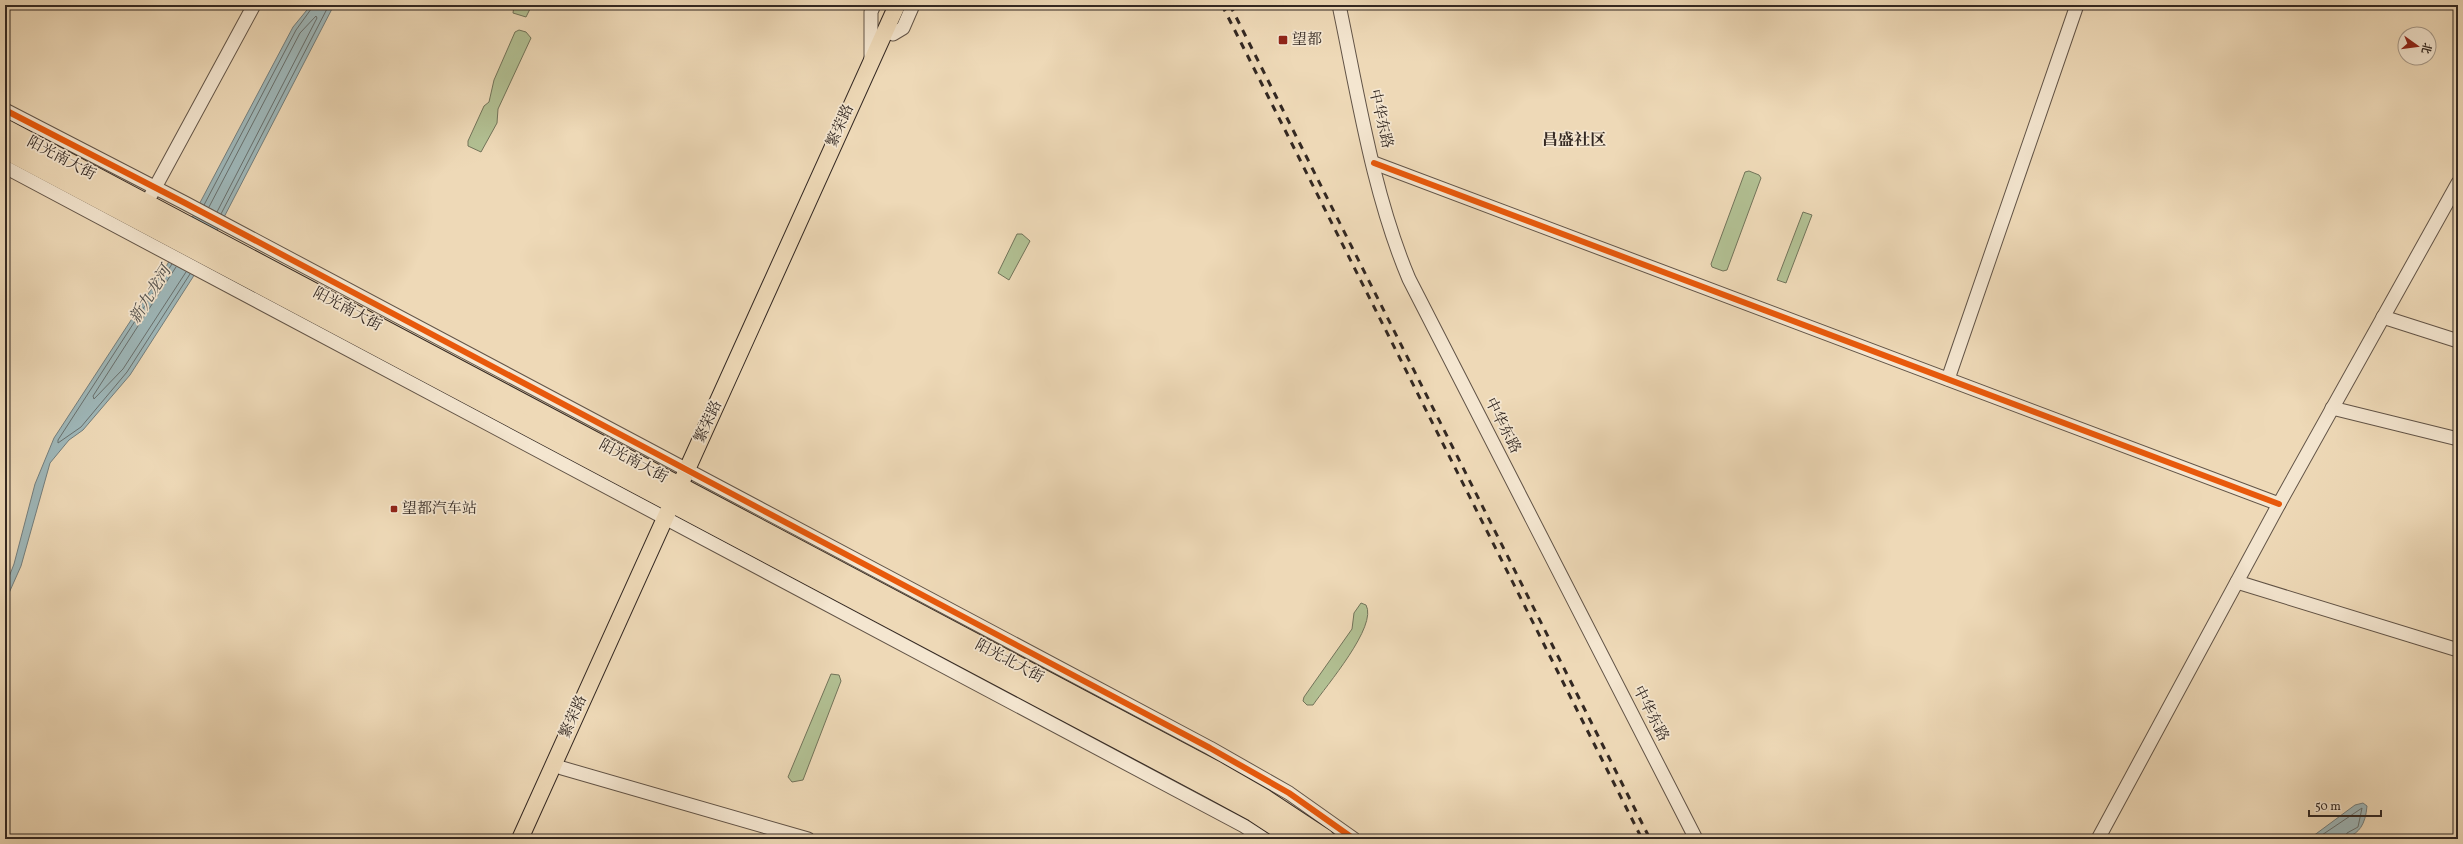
<svg xmlns="http://www.w3.org/2000/svg" width="2463" height="844" font-family="Vollkorn,'Noto Serif SC',serif">
<rect width="100%" height="100%" fill="#eed9b7"/>
<filter id="stains"><feTurbulence type="fractalNoise" baseFrequency=".005" numOctaves="4"/><feColorMatrix values="0 0 0 0 .2 0 0 0 0 .09 0 0 0 0 .02 0 0 0 .5 -.17"/></filter>
<radialGradient id="worn" r=".72"><stop offset=".6" stop-color="#630" stop-opacity="0"/><stop offset="1" stop-color="#630" stop-opacity=".3"/></radialGradient>
<g fill="#b2c093" stroke="#72745a">
<polygon points="514,5 532,5 526,17 513,13"/>
<polygon points="519,30 526,32 531,38 498,109 497,123 481,152 468,146 468,141 484,106 489,102 494,80 515,32"/>
<polygon points="1749,171 1759,175 1761,178 1727,270 1723,271 1712,267 1711,264 1745,172"/>
<polygon points="1803,212 1812,215 1786,283 1777,280"/>
<polygon points="1017,234 1022,234 1030,241 1009,280 998,273"/>
<path d="M1361,603L1366,605C1378,626 1326,686 1313,705H1307L1303,701L1304,697L1352,629L1354,613Z"/>
<polygon points="831,674 839,675 841,681 803,780 792,782 788,777"/>
</g>
<g fill="#9eb7b9" stroke="#737e7d">
<polygon points="311,5 334,5 193,277 130,375 83,430 69,440 50,463 21,566 5,602 5,587 14,564 35,484 54,438 167,265 293,27"/>
<path d="M2363,803L2367,806C2364,844 2339,839 2309,839L2355,805Z"/>
</g>
<g fill="none" stroke-linecap="round" stroke-linejoin="round">
<g stroke="#68706e" stroke-width="1">
<polyline points="204,205 296,30 314,5"/>
<polyline points="209,207 300,33 316,16 317,18 217,212"/>
<polyline points="221,214 329,5"/>
<polyline points="172,264 58,440 58,443 81,427 127,372 190,274"/>
<polyline points="176,267 93,396 94,399 123,369 186,272"/>
<polyline points="2316,839 2362,808 2358,827 2347,833 2345,839"/>
</g>
<g stroke="#625447" stroke-width="15">
<g id="minor">
<path d="M1339,5C1358,95 1373,194 1409,279L1696,839"/>
<polyline points="893,34 903,28 913,5"/>
<polyline points="871,60 871,12 874,5"/>
<polyline points="5,110 185,203 1210,748 1289,793 1354,839"/>
<polyline points="1374,163 2279,504"/>
<polyline points="5,167 1244,826 1264,839"/>
<polyline points="151,195 254,5"/>
<polyline points="2383,317 2458,341"/>
<polyline points="1948,379 2077,5"/>
<polyline points="2332,408 2458,439"/>
<polyline points="2237,582 2458,650"/>
<polyline points="562,768 808,839"/>
<polyline points="2098,839 2279,504 2458,183"/>
</g>
</g>
<g stroke="#332822" stroke-width="18">
<polyline id="major" points="520,839 897,5"/>
</g>
<g stroke="#332822" stroke-width="21">
<g id="highway">
<polyline points="5,129 1216,771 1263,798 1325,839"/>
<polyline points="5,149 1208,787 1254,812 1295,839"/>
</g>
</g>
<use href="#minor" stroke="#f4e6d0" stroke-width="13"/>
<use href="#major" stroke="#eed9b7" stroke-width="16"/>
<use href="#highway" stroke="#eed9b7" stroke-width="19"/>
<g stroke="#332822" stroke-width="3" stroke-dasharray="7 7" stroke-linecap="butt">
<polyline points="1222,5 1642,839"/>
<polyline points="1230,5 1650,839"/>
</g>
<g stroke="#f4e6d0" stroke-width="8">
<g id="cycleway">
<polyline points="5,110 185,203 1210,748 1289,793 1354,839"/>
<polyline points="1374,163 2279,504"/>
</g>
</g>
<use href="#cycleway" stroke="#e8590c" stroke-width="6"/>
</g>
<g fill="#8f2418" stroke="#f4e6d0" stroke-width="1.5">
<rect x="1278" y="35" width="10" height="10" rx="2"/>
<rect x="390" y="505" width="8" height="8" rx="2"/>
</g>
<g text-anchor="middle" dominant-baseline="central" stroke-width="3.5" stroke-linejoin="round" paint-order="stroke">
<g font-size="15" fill="#332822" stroke="#f4e6d0" text-anchor="start">
<text x="1292" y="40">望都</text>
<text x="402" y="509">望都汽车站</text>
</g>
<g font-size="15" fill="#332822" stroke="#f4e6d0">
<text transform="translate(1380 119) rotate(77)">中华东路</text>
<text transform="translate(841 126) rotate(-66)">繁荣路</text>
<text transform="translate(61 159) rotate(28)">阳光南大街</text>
<text transform="translate(347 310) rotate(28)">阳光南大街</text>
<text transform="translate(709 422) rotate(-65)">繁荣路</text>
<text transform="translate(1502 426) rotate(63)">中华东路</text>
<text transform="translate(633 462) rotate(28)">阳光南大街</text>
<text transform="translate(1009 662) rotate(28)">阳光北大街</text>
<text transform="translate(1650 714) rotate(63)">中华东路</text>
<text transform="translate(574 717) rotate(-66)">繁荣路</text>
</g>
<g font-size="16" font-weight="bold" fill="#332822" stroke="#f4e6d0">
<text x="1574" y="141">昌盛社区</text>
</g>
<g font-size="16" font-style="italic" fill="#4e4c48" stroke="#f4e6d0">
<text transform="translate(151 295) rotate(-58)">新九龙河</text>
</g>
</g>
<rect width="2463" height="844" fill="none" stroke="#eed9b7" stroke-width="20"/>
<rect x="6" y="6" width="2451" height="832" fill="none" stroke="#332822" stroke-width="2"/>
<rect x="10" y="10" width="2443" height="824" fill="none" stroke="#332822"/>
<g transform="translate(2417 46) rotate(104)"><circle r="19" fill="#f4e6d0" stroke="#a79a8a"/>
<path d="M0-3L7 15L0 10L-7 15Z" fill="#8f2418"/>
<text y="-6" font-size="11" font-weight="bold" text-anchor="middle" fill="#332822">北</text>
</g>
<path d="M2309 810v6h72v-6" fill="none" stroke="#332822" stroke-width="2"/>
<text x="2315" y="810" font-size="12" fill="#332822" stroke="#f4e6d0" stroke-width="3" paint-order="stroke">50 m</text>
<rect width="100%" height="100%" filter="url(#stains)"/>
<rect width="100%" height="100%" fill="url(#worn)"/>
</svg>
